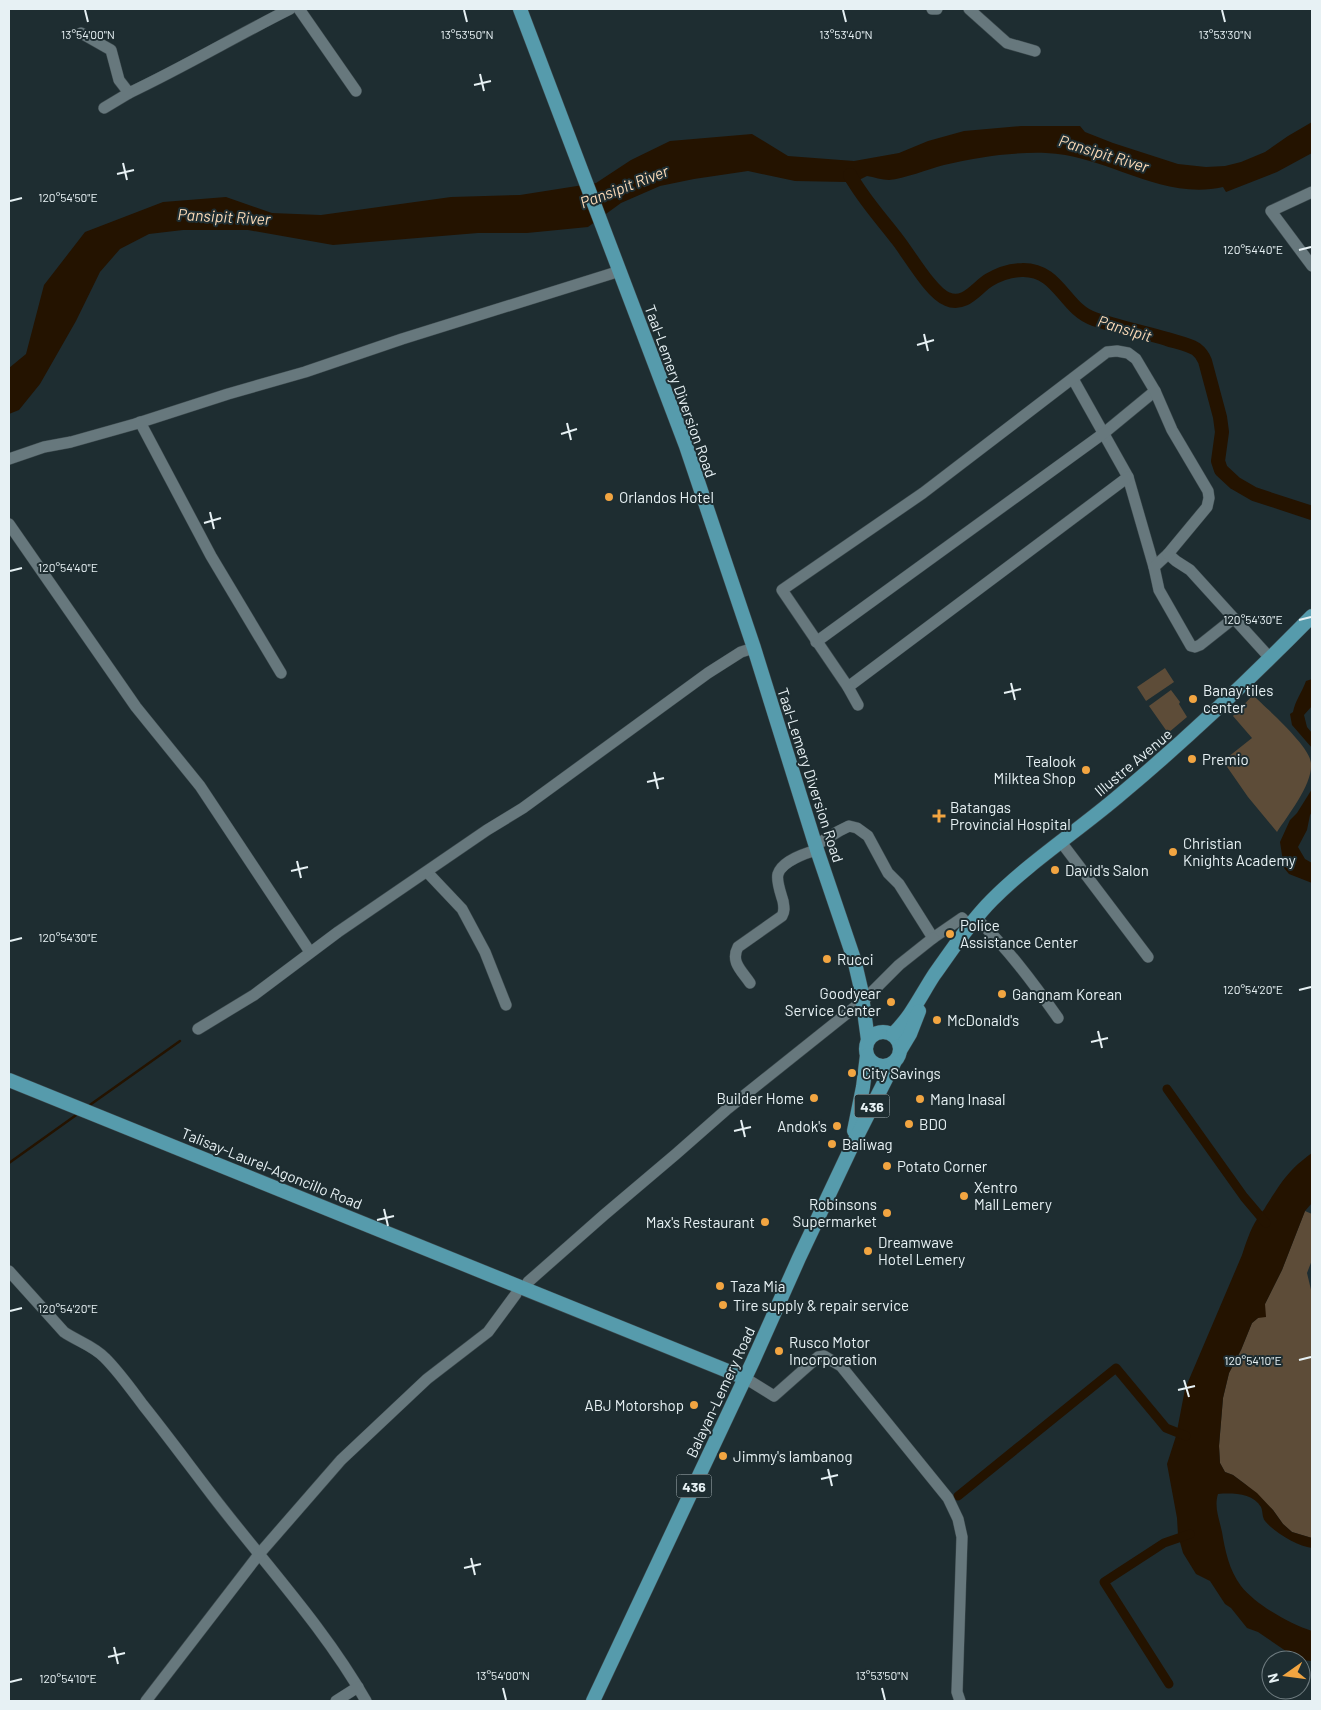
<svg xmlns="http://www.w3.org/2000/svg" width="1321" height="1710" font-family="Barlow,sans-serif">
<rect width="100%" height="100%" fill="#1e2d31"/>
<g fill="#5d4c38">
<polygon points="1165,668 1174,682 1146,701 1137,687"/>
<polygon points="1171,690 1180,702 1179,704 1187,717 1168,733 1149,706"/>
<path d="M1253,695C1266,708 1310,746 1311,763C1313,784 1288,815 1277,832L1248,797L1223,761L1252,738L1233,716Z"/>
<polygon points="1305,1211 1312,1214 1312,1260 1307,1273 1312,1294 1312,1538 1292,1532 1283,1524 1273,1510 1245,1484 1233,1475 1225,1472 1220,1463 1219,1446 1223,1398 1229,1373 1241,1350 1252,1323 1258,1318 1282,1270"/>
</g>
<g fill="#241300">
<path d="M1312,122V153L1277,172L1226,192L1223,187C1161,201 1106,155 1046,153C1011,152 978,157 944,165C928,169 904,179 889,180C882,180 874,177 867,176L859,180L852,190L846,182L795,181L748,171L694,179L660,186L621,203L588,227L527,233H478L333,245L248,230H183L149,234L120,249L100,272L76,321L40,384L19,410L9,414V368L26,354L44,285L85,232L163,202L226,197L272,213L321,215L451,197L520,195L596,183L631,160L670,141L752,134L788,156L854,161L899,153L928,141L964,131L1021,126H1080L1085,132L1113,143L1178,164L1206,167L1225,166L1241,162L1265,152L1288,136Z"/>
<path d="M1312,679V706L1304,715L1307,727L1312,733V748L1292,725L1290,714L1293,712C1295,701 1302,692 1306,681Z"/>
<polygon points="1312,789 1312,812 1310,815 1307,830 1298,847 1305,859 1312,863 1312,883 1289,874 1284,868 1280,842 1290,820 1297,813"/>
<path d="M1312,1153V1203L1305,1211L1282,1270L1265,1304L1266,1317L1258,1318L1252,1323L1241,1350L1229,1373L1223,1398L1219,1446L1220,1463L1225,1472L1233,1475L1257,1493L1273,1510L1283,1524L1292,1532L1312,1538V1548C1298,1546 1275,1533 1265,1521C1262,1517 1263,1512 1261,1507C1253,1493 1232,1493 1218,1494C1214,1507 1219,1518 1222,1532C1225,1550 1229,1570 1241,1586C1256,1605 1290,1624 1312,1631V1661L1299,1660L1258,1632L1247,1628L1231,1608L1225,1604L1210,1581L1196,1574L1183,1553L1178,1535L1177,1518L1167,1464L1176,1436L1185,1389L1242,1255C1246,1243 1250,1230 1257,1219C1259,1214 1264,1211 1266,1206C1281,1183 1288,1170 1312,1153Z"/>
</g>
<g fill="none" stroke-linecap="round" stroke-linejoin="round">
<g stroke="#241300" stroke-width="2.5">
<polyline points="87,1107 180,1041"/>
<polyline points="9,1163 79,1113"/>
</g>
<g stroke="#241300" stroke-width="9">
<polyline points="1167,1089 1244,1197 1266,1223"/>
<polyline points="958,1496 1116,1368 1166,1428 1186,1436"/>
<polyline points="1169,1684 1104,1582 1164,1543 1190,1534"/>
</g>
<path stroke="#241300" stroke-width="14" d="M850,175C863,199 881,218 897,239C909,254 931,293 947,299C965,307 976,288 989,280C999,274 1011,270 1022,270C1059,269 1064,309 1094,319C1118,327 1143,332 1167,339C1176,342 1187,344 1196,349C1200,352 1203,356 1205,361L1220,417L1222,432L1218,461L1221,470L1235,483L1254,494L1312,513"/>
<g stroke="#3d4a4e" stroke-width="12">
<g id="minor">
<polyline points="299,9 356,91"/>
<polyline points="932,9 937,9"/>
<polyline points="969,9 1007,43 1035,51"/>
<path d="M81,33L111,50L119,80L129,93C184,67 236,36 290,9"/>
<polyline points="104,108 129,93"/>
<polyline points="1312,192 1271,211 1312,266"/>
<polyline points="1073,379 1128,477 1154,567"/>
<polyline points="140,422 211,556 281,673"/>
<polyline points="9,459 44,447 71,442 135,424 228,394 305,372 402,339 620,271"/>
<polyline points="9,524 136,707 200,786 310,952"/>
<polyline points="1234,618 1200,645 1195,647 1191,646 1159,590 1154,567 1168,554 1176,561 1190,570 1270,658"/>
<polyline points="816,642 1104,433 1155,391"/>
<polyline points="848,687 1128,477"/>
<polyline points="858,705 848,687 782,590 923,493 1107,352 1117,351 1128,353 1136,359 1155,391 1172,430 1208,491 1209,498 1207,507 1168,554"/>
<polyline points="1061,842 1148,957"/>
<polyline points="816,845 839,831 849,826 857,828 868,836 888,873 899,884 933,938 962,918 970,927"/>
<polyline points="427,872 462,909 485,952 506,1005"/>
<path d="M976,918C1008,949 1032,981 1058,1018"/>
<path d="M750,983C742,971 730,962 738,947L782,916C785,911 784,907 783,901C781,894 776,881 778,874C782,861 806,853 817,850"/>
<polyline points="198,1029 254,995 338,932 487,830 523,808 708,673 741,652 754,648"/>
<path d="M9,1271L64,1332C77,1341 94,1346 105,1358C119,1372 131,1389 143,1405C167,1435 189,1465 212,1495C264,1563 324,1627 366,1701"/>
<polyline points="528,1282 604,1215 676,1154 726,1110 865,999 899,965 933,938"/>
<polyline points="745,1378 774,1396 818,1357 824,1356 841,1366 948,1498 958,1519 962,1537 957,1692 960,1701"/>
<polyline points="146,1701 260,1553 341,1460 427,1379 488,1332 516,1294"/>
<polyline points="336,1701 358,1687"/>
</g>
</g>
<g stroke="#3d4a4e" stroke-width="15">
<g id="major">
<polyline points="520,9 686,446 754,648 817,850 854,959 861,989 868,1040"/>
<circle cx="883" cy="1049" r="17"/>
<path d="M893,1034C911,1017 921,995 934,975C952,950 970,922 992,900C1031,861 1079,830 1121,794C1188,738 1251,678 1312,616"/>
<polyline points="901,1049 910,1034 919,1011"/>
<polyline points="9,1080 745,1378"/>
<polyline points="854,1131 863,1087 867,1055"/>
<polyline points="593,1701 753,1361 799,1258 850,1150 894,1063"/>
</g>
</g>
<use href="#minor" stroke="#67787d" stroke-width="11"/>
<use href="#major" stroke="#569bac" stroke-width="14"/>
</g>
<path fill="none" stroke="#e7f1f4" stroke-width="2" d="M85,10L88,22M464,10L467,22M843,10L846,22M1222,10L1225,22M480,74L484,91M474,85L491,81M123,163L127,180M117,174L134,170M10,201L22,198M1299,250L1311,247M924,334L928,351M917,345L934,340M567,423L571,440M561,434L577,429M210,512L214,529M204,523L221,518M10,571L22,568M1299,620L1311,617M1011,683L1015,700M1004,693L1021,689M654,772L658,789M647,782L664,778M297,861L301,878M291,871L308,867M10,941L22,938M1299,990L1311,987M1098,1031L1102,1048M1091,1042L1108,1038M741,1120L745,1137M734,1131L751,1127M384,1209L388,1226M377,1220L394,1216M10,1311L22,1308M1299,1360L1311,1357M1184,1380L1189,1397M1178,1390L1195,1386M828,1469L832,1486M821,1479L838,1475M471,1558L475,1575M464,1568L481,1564M114,1647L118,1664M108,1657L125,1653M10,1682L22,1679M503,1688L506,1700M882,1688L885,1700"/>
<g fill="#f2a541" stroke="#1e2d31" stroke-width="2">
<circle cx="609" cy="497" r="5"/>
<circle cx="1193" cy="699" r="5"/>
<circle cx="1192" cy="759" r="5"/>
<circle cx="1086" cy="770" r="5"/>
<path d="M936.5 808.5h5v5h5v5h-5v5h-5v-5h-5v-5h5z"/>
<circle cx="1173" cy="852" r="5"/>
<circle cx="1055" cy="870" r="5"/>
<circle cx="950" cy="934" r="5"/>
<circle cx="827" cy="959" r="5"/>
<circle cx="1002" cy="994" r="5"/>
<circle cx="891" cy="1002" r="5"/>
<circle cx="937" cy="1020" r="5"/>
<circle cx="852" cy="1073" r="5"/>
<circle cx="814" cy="1098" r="5"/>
<circle cx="920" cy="1099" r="5"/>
<circle cx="909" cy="1124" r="5"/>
<circle cx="837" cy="1126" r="5"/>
<circle cx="832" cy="1144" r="5"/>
<circle cx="887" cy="1166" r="5"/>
<circle cx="964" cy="1196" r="5"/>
<circle cx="887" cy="1213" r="5"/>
<circle cx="765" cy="1222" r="5"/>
<circle cx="868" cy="1251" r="5"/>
<circle cx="720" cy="1286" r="5"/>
<circle cx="723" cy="1305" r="5"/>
<circle cx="779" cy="1351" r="5"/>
<circle cx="694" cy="1405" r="5"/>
<circle cx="723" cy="1456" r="5"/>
</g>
<g text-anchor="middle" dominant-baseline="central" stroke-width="4" stroke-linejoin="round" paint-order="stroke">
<g fill="#1e2d31" stroke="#abb6ba" stroke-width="1">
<rect x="854.5" y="1094.5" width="35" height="23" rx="4"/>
<rect x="676.5" y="1474.5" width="35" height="23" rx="4"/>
</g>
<g font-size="14" font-weight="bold" fill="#e7f1f4">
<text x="872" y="1106">436</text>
<text x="694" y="1486">436</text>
</g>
<g font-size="15" fill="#e7f1f4" stroke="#1e2d31">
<text transform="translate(681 391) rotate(70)">Taal-Lemery Diversion Road</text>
<text transform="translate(1133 762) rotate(-40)">Illustre Avenue</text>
<text transform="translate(811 775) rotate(72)">Taal-Lemery Diversion Road</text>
<text transform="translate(272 1168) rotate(22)">Talisay-Laurel-Agoncillo Road</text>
<text transform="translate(720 1392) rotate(-65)">Balayan-Lemery Road</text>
</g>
<g font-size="15" fill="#e7f1f4" stroke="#1e2d31" text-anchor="start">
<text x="619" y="497">Orlandos Hotel</text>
<text x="1203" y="690">Banay tiles<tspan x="1203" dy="17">center</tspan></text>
<text x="1202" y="759">Premio</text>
<text x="1076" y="761" text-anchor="end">Tealook<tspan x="1076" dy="17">Milktea Shop</tspan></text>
<text x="950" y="807">Batangas<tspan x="950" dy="17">Provincial Hospital</tspan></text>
<text x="1183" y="843">Christian<tspan x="1183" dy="17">Knights Academy</tspan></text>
<text x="1065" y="870">David's Salon</text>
<text x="960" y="925">Police<tspan x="960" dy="17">Assistance Center</tspan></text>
<text x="837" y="959">Rucci</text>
<text x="881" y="993" text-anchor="end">Goodyear<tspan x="881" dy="17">Service Center</tspan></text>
<text x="1012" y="994">Gangnam Korean</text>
<text x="947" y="1020">McDonald's</text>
<text x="862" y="1073">City Savings</text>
<text x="804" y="1098" text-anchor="end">Builder Home</text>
<text x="930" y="1099">Mang Inasal</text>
<text x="919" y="1124">BDO</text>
<text x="827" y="1126" text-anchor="end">Andok's</text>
<text x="842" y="1144">Baliwag</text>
<text x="897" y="1166">Potato Corner</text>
<text x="974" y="1187">Xentro<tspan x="974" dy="17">Mall Lemery</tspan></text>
<text x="877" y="1204" text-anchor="end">Robinsons<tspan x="877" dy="17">Supermarket</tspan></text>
<text x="755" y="1222" text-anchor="end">Max's Restaurant</text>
<text x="878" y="1242">Dreamwave<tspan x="878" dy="17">Hotel Lemery</tspan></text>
<text x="730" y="1286">Taza Mia</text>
<text x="733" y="1305">Tire supply &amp; repair service</text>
<text x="789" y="1342">Rusco Motor<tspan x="789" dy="17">Incorporation</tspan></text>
<text x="684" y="1405" text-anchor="end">ABJ Motorshop</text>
<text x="733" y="1456">Jimmy's lambanog</text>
</g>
<g font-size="16" font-style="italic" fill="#fad9b6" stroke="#1e2d31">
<text transform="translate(1104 153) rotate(17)">Pansipit River</text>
<text transform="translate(624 186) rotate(-21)">Pansipit River</text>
<text transform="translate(224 216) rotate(3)">Pansipit River</text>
<text transform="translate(1125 328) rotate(17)">Pansipit</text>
</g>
</g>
<g font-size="12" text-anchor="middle" fill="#e7f1f4" stroke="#1e2d31" stroke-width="4" stroke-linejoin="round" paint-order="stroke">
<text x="1225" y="39">13°53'30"N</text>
<text x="88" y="39">13°54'00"N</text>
<text x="467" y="39">13°53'50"N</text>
<text x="846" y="39">13°53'40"N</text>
<text x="68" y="202">120°54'50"E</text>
<text x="1253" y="254">120°54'40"E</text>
<text x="68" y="572">120°54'40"E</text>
<text x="1253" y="624">120°54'30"E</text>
<text x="68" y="942">120°54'30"E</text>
<text x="1253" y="994">120°54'20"E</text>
<text x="68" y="1313">120°54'20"E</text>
<text x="1253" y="1365">120°54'10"E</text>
<text x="503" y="1680">13°54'00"N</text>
<text x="882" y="1680">13°53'50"N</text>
<text x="68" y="1683">120°54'10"E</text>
</g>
<rect width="1321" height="1710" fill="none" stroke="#e7f1f4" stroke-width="20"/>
<g transform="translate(1286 1675) rotate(256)"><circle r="24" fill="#1e2d31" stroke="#6e7b7f"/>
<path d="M0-4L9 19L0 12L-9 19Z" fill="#f2a541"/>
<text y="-8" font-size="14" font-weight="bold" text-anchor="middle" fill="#e7f1f4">N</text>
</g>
</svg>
